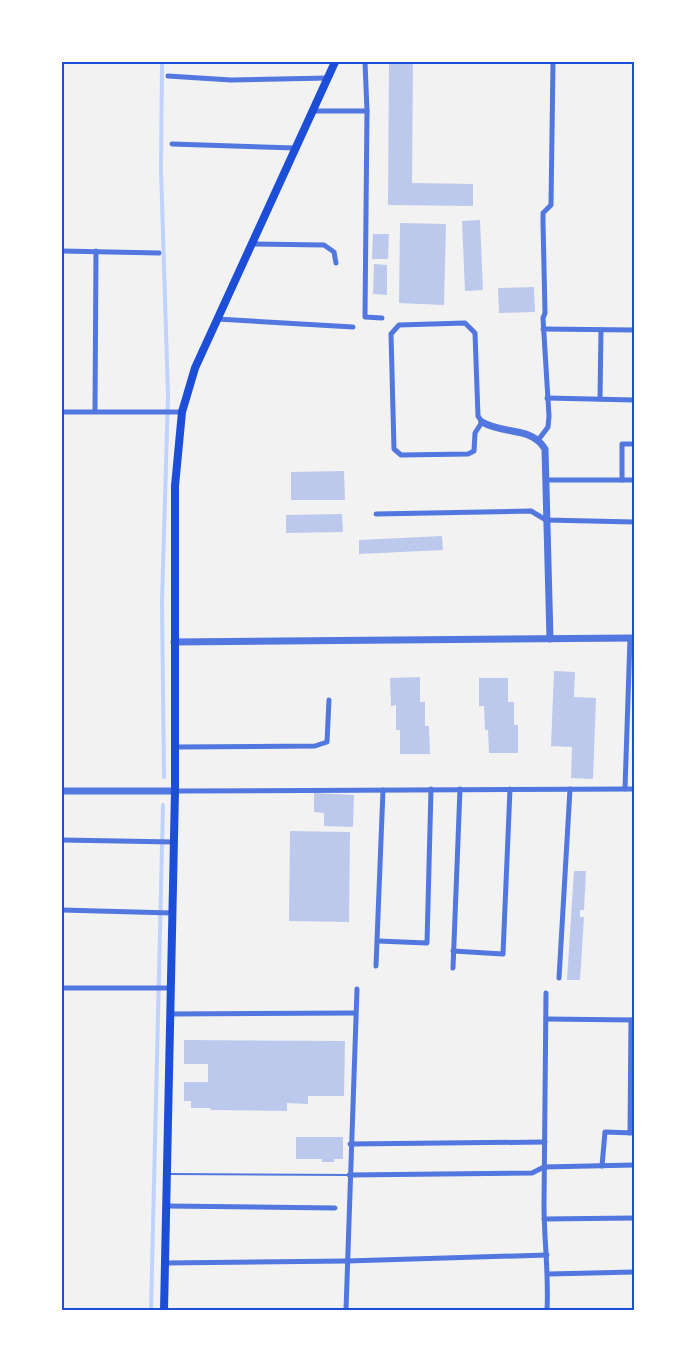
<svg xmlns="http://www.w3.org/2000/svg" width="696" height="1372" font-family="Jost,sans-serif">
<rect width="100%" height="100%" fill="#f2f2f2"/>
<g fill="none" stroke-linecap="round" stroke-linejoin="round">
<g stroke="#bfd3fe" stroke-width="4">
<polyline points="162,62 161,169 168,396 162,602 164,777"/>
<polyline points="151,1310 163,805"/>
</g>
</g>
<g fill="#bdc9ec">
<polygon points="389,62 413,62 412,183 473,184 473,206 388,205"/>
<polygon points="480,220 483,290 465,291 462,221"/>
<polygon points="400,223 446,224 444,305 399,303"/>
<polygon points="373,234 389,234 388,259 372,259"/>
<polygon points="374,264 387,265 387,295 373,294"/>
<polygon points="534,287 535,312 499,313 498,288"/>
<polygon points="344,471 345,500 291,500 291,472"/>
<polygon points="342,514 343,532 286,533 286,515"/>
<polygon points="442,536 443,550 359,554 359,540"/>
<polygon points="554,671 575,672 574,697 596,698 593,779 571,778 572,747 551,746"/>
<polygon points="420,677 420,702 425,702 425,726 429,726 430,754 400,754 400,730 396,730 396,705 391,706 390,678"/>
<polygon points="479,678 508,678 508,702 514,702 514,725 518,725 518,753 489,753 488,730 485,730 484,706 479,706"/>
<polygon points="314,793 354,795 353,827 324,826 324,813 314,812"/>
<polygon points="290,831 350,832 349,922 289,921"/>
<polygon points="574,871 586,871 584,910 580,910 580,917 584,917 580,980 567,980"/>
<polygon points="184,1040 345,1041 344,1096 308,1096 308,1104 287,1103 287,1111 211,1110 210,1108 191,1108 191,1101 184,1101 184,1082 208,1082 208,1064 184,1064"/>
<polygon points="296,1137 343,1137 343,1159 334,1159 334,1162 322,1162 322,1159 296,1159"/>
</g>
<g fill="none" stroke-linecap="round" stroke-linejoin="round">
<polyline stroke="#5277de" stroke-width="2" points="169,1174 349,1175"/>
<g stroke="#5277de" stroke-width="5">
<polyline points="365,62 367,111 365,317 382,318"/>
<polyline points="168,76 231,80 328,78"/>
<polyline points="313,111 367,111"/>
<polyline points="172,144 296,148"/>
<polyline points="251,244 324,245 334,252 336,263"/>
<polyline points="62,251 159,253"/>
<polyline points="217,319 353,327"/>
<polygon points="465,323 475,333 478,416 482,422 475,433 474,451 468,454 401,455 394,449 391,334 399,325"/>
<polyline points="543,329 634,330"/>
<polyline points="547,398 634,400"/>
<polyline points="600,399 601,330"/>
<polyline points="95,411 96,251"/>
<polyline points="62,412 182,412"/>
<polyline points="539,439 548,427 549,416 543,318 545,313 543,222 543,213 551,205 553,62"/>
<polyline points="546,480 634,480"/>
<polyline points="622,480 622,444 634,444"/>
<polyline points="376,514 531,511 546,520 634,522"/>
<polyline points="175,747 315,746 327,742 329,700"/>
<polyline points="625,789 630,638"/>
<polyline points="175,791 634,789"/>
<polyline points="62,840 174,842"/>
<polyline points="62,910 172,913"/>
<polyline points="378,941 427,943 431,789"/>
<polyline points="453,951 503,954 510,789"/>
<polyline points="376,966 383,790"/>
<polyline points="453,968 460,789"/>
<polyline points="559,978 570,789"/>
<polyline points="62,988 171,988"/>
<path d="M546,993C546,1064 544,1134 544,1205C544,1240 549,1275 547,1310"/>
<polyline points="170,1014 355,1013"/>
<polyline points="546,1019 634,1020"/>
<polyline points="630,1133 631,1020"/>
<polyline points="350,1144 545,1142"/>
<polyline points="602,1166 605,1132 634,1133"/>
<polyline points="349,1175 532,1173 544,1167 634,1165"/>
<polyline points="167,1206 335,1208"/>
<polyline points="544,1219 634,1218"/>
<polyline points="165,1263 347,1261 547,1255"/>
<polyline points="549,1274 634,1272"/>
<polyline points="346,1310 357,989"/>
</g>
<g stroke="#5277de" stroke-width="7">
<path d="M482,422C504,435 531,426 545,449L550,639"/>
<polyline points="174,642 634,638"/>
<polyline points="62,791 175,791"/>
</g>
<polyline stroke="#1d4ed8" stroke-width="8" points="164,1310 175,791 175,486 182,412 195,368 335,62"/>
</g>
<rect width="696" height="1372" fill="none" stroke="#ffffff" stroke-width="126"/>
<rect x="63" y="63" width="570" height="1246" fill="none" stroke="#1d4ed8" stroke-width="2"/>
</svg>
